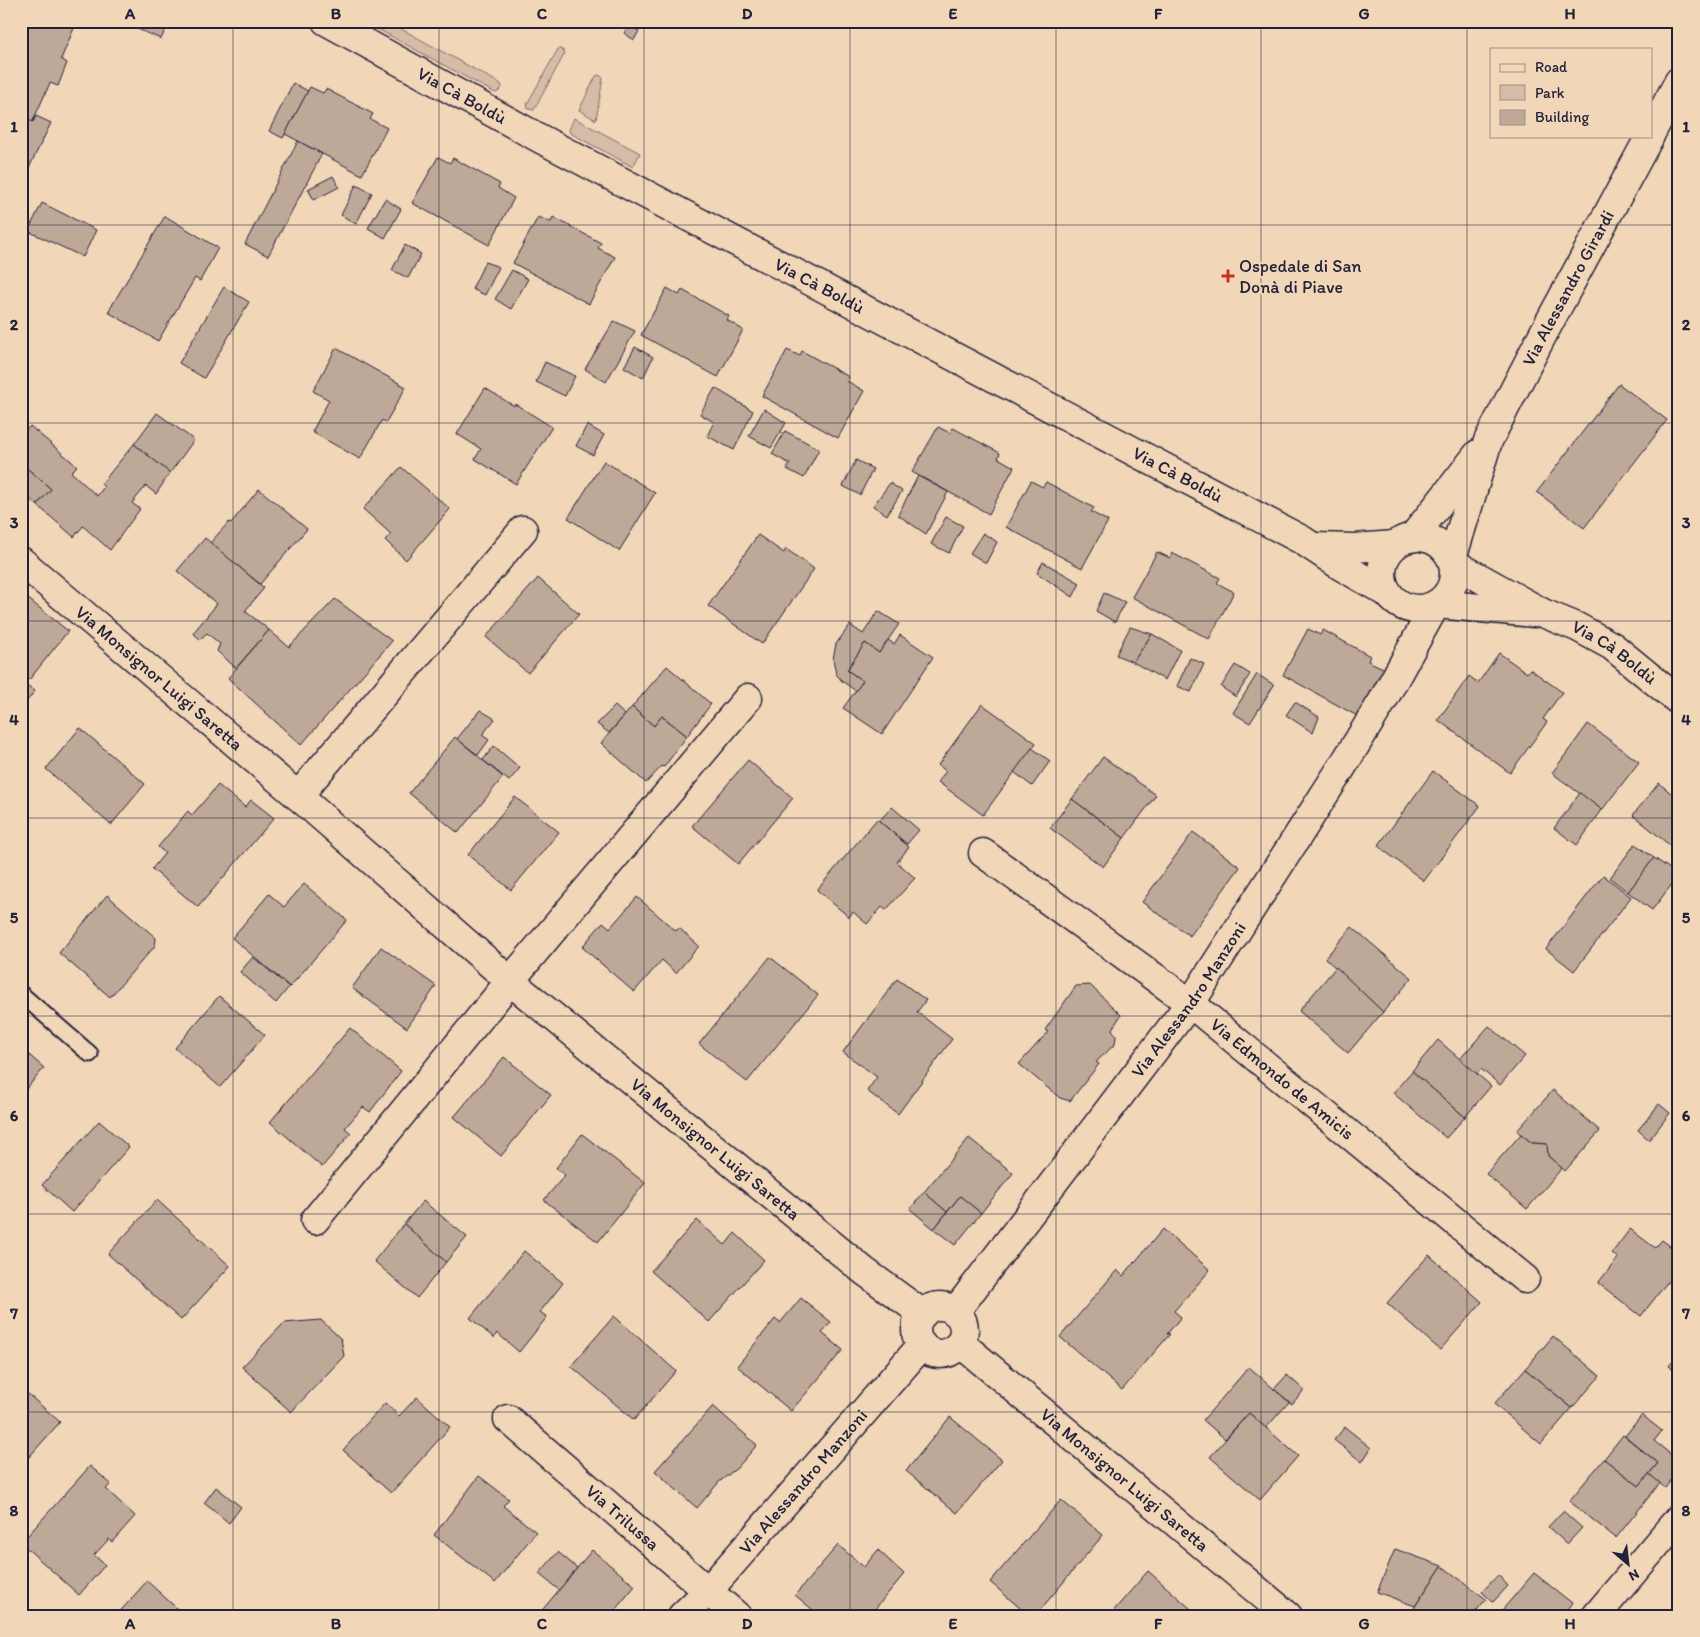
<svg xmlns="http://www.w3.org/2000/svg" width="1700" height="1637" font-family="Itim,sans-serif">
<rect width="100%" height="100%" fill="#f2d6b8"/>
<filter id="ink" filterUnits="userSpaceOnUse"><feTurbulence type="fractalNoise" baseFrequency=".02" numOctaves="2"/><feDisplacementMap in="SourceGraphic" scale="10" xChannelSelector="R" yChannelSelector="G"/><feConvolveMatrix kernelMatrix="1 2 1 2 8 2 1 2 1" color-interpolation-filters="sRGB"/></filter>
<g filter="url(#ink)">
<g fill="#d4bca6" stroke="#7b6f70">
<polygon points="363,21 387,21 501,84 502,88 498,92 495,93"/>
<polygon points="558,49 561,49 565,53 534,110 528,109 527,104"/>
<polygon points="598,75 601,76 603,78 596,120 579,110 596,76"/>
<polygon points="574,118 640,153 633,167 570,133 569,130"/>
</g>
<g fill="#bea999" stroke="#22223b">
<polygon points="24,21 77,21 61,59 67,63 58,86 50,83 32,123 21,118 21,26"/>
<polygon points="119,21 170,21 161,39"/>
<polygon points="630,25 639,31 634,40 624,33"/>
<polygon points="293,83 308,91 283,138 269,131"/>
<polygon points="310,87 323,93 326,89 373,114 370,119 387,128 362,175 285,134"/>
<polygon points="21,116 33,122 36,116 51,123 21,184"/>
<polygon points="298,141 322,154 268,256 245,244"/>
<polygon points="438,157 450,163 453,158 500,184 498,188 514,198 489,245 412,203"/>
<polygon points="333,176 339,187 314,200 308,189"/>
<polygon points="356,185 372,193 356,224 341,215"/>
<polygon points="385,199 401,209 385,238 368,228"/>
<polygon points="42,203 96,230 83,257 28,231"/>
<polygon points="165,216 218,248 200,281 195,278 158,341 108,312"/>
<polygon points="538,217 551,222 553,217 601,243 598,248 615,257 589,304 513,263"/>
<polygon points="405,245 421,254 408,278 392,270"/>
<polygon points="485,262 499,267 485,295 472,289"/>
<polygon points="512,270 528,279 511,309 495,299"/>
<polygon points="224,287 249,302 204,378 179,363"/>
<polygon points="667,288 679,295 682,290 729,316 727,320 743,330 718,377 641,335"/>
<polygon points="1679,310 1679,322 1673,319"/>
<polygon points="614,321 635,331 606,382 585,369"/>
<polygon points="635,347 653,357 643,378 624,367"/>
<polygon points="336,348 406,387 386,422 382,420 360,459 312,432 329,400 313,391"/>
<polygon points="787,350 800,356 802,351 849,377 847,381 864,391 838,438 762,396"/>
<polygon points="545,362 575,376 565,396 536,382"/>
<polygon points="1619,384 1667,420 1584,528 1537,492"/>
<polygon points="485,388 514,406 515,404 552,427 516,484 475,459 481,449 457,434"/>
<polygon points="715,388 753,411 734,450 707,436 714,422 700,414"/>
<polygon points="764,409 786,423 771,448 749,436"/>
<polygon points="157,413 194,440 170,473 134,444"/>
<polygon points="587,425 604,435 593,455 576,446"/>
<polygon points="30,426 77,466 71,472 97,496 104,487 101,484 134,444 170,473 156,494 146,486 132,503 140,509 110,550 83,526 74,537 37,505 51,489 21,463 21,436"/>
<polygon points="938,427 950,433 953,428 1000,453 998,458 1014,467 989,514 912,472"/>
<polygon points="785,431 819,449 804,478 787,469 790,464 772,454"/>
<polygon points="856,460 873,469 860,495 843,486"/>
<polygon points="604,461 655,493 619,551 568,518"/>
<polygon points="21,463 51,489 37,505 21,491"/>
<polygon points="401,467 450,509 406,560 385,540 391,534 363,509"/>
<polygon points="918,476 948,492 926,534 898,515"/>
<polygon points="1031,481 1043,487 1046,482 1094,508 1091,512 1108,521 1082,568 1006,527"/>
<polygon points="890,483 902,491 887,515 873,506"/>
<polygon points="259,489 307,529 260,584 210,543 229,522 231,523"/>
<polygon points="946,517 963,526 949,553 931,544"/>
<polygon points="983,533 997,542 986,563 970,553"/>
<polygon points="758,535 784,553 786,549 814,569 762,644 708,606"/>
<polygon points="205,538 264,588 245,611 269,630 236,668 217,651 220,644 207,633 200,639 193,633 217,604 177,571"/>
<polygon points="1157,552 1170,558 1172,553 1220,578 1217,583 1234,592 1209,639 1132,597"/>
<polygon points="1043,562 1080,583 1073,597 1037,573"/>
<polygon points="538,578 579,614 528,673 486,637"/>
<polygon points="21,593 68,631 29,680 21,673"/>
<polygon points="1104,593 1125,602 1115,622 1096,611"/>
<polygon points="335,599 392,641 301,745 228,678 269,630 289,647"/>
<polygon points="878,611 899,624 879,653 865,643 847,670 863,681 856,691 842,681 836,674 833,659 836,644 850,625 863,634"/>
<polygon points="1130,627 1152,634 1133,662 1116,655"/>
<polygon points="1308,629 1320,635 1323,630 1370,656 1368,661 1385,669 1359,717 1283,675"/>
<polygon points="1152,634 1180,650 1165,680 1133,662"/>
<polygon points="900,635 933,657 882,734 843,708 863,681 847,670 865,643 879,653 888,640 894,644"/>
<polygon points="1499,653 1527,673 1530,669 1562,692 1543,719 1547,722 1510,773 1438,720 1469,676 1478,683"/>
<polygon points="1190,658 1204,664 1191,692 1177,686"/>
<polygon points="1235,665 1250,674 1236,697 1221,687"/>
<polygon points="667,666 711,704 687,736 662,716 654,726 632,707"/>
<polygon points="1257,674 1274,685 1250,723 1233,713"/>
<polygon points="21,681 35,691 21,708"/>
<polygon points="1295,702 1319,717 1313,733 1286,715"/>
<polygon points="982,704 1036,743 983,815 938,782 946,771 938,765"/>
<polygon points="615,706 625,715 609,733 597,724"/>
<polygon points="632,707 654,726 662,716 687,736 664,767 662,766 646,783 601,743"/>
<polygon points="480,710 495,719 482,735 489,740 478,755 457,739"/>
<polygon points="1588,724 1639,762 1602,810 1552,773"/>
<polygon points="80,728 145,784 111,825 46,769"/>
<polygon points="455,737 503,777 458,833 409,793"/>
<polygon points="494,746 520,768 509,781 483,760"/>
<polygon points="1032,748 1050,761 1032,786 1014,772"/>
<polygon points="1103,757 1156,795 1124,838 1072,799"/>
<polygon points="748,760 793,798 738,864 692,826"/>
<polygon points="1433,771 1480,806 1424,881 1378,846"/>
<polygon points="1659,783 1679,800 1679,853 1633,815"/>
<polygon points="218,785 245,807 251,800 274,818 198,907 152,869 165,853 158,847 188,811 192,815"/>
<polygon points="1580,793 1602,810 1577,845 1554,828"/>
<polygon points="515,797 559,832 511,890 468,855"/>
<polygon points="1072,799 1124,838 1103,867 1050,828"/>
<polygon points="892,807 919,830 907,844 879,821"/>
<polygon points="877,819 909,847 897,862 915,878 886,910 882,907 867,924 853,912 849,917 817,890"/>
<polygon points="1193,832 1240,867 1190,936 1142,902"/>
<polygon points="1635,844 1654,858 1628,892 1610,878"/>
<polygon points="1654,858 1679,875 1652,910 1628,892"/>
<polygon points="1603,875 1631,897 1574,971 1546,949"/>
<polygon points="304,884 347,920 290,987 232,938 269,894 284,907"/>
<polygon points="107,895 156,938 155,946 110,997 59,953"/>
<polygon points="637,897 676,931 679,928 699,946 676,973 662,960 634,992 582,947 603,922 610,928"/>
<polygon points="1352,927 1412,978 1383,1012 1325,958"/>
<polygon points="381,947 436,986 407,1028 352,988"/>
<polygon points="253,957 289,987 276,1003 240,972"/>
<polygon points="770,957 818,995 747,1082 699,1044"/>
<polygon points="1336,967 1383,1012 1348,1053 1299,1011"/>
<polygon points="897,979 926,1000 917,1012 952,1039 898,1114 867,1091 877,1077 843,1052"/>
<polygon points="1090,985 1121,1015 1112,1029 1116,1036 1115,1044 1096,1062 1099,1064 1070,1101 1060,1098 1019,1064 1048,1032 1045,1030 1076,986"/>
<polygon points="219,996 265,1035 220,1087 175,1048"/>
<polygon points="1489,1026 1525,1056 1500,1085 1481,1069 1477,1074 1460,1059"/>
<polygon points="350,1028 401,1071 370,1112 363,1107 345,1128 351,1133 322,1167 270,1122"/>
<polygon points="1438,1040 1491,1086 1465,1117 1412,1071"/>
<polygon points="21,1048 44,1068 21,1095"/>
<polygon points="504,1057 551,1095 501,1156 454,1117"/>
<polygon points="1412,1071 1465,1117 1446,1138 1393,1093"/>
<polygon points="1553,1090 1600,1131 1565,1171 1548,1156 1547,1144 1532,1143 1517,1131"/>
<polygon points="1659,1104 1670,1113 1649,1140 1638,1130"/>
<polygon points="99,1121 129,1147 72,1212 42,1185"/>
<polygon points="582,1134 645,1183 598,1242 544,1200 565,1175 556,1168"/>
<polygon points="1521,1134 1532,1143 1547,1144 1548,1156 1562,1168 1527,1209 1486,1174"/>
<polygon points="969,1138 1013,1173 981,1213 960,1196 947,1212 924,1192"/>
<polygon points="924,1192 947,1212 934,1229 910,1209"/>
<polygon points="960,1196 981,1213 955,1245 934,1229"/>
<polygon points="157,1200 230,1266 181,1320 108,1254"/>
<polygon points="423,1201 467,1237 446,1262 404,1224"/>
<polygon points="697,1220 725,1245 735,1233 764,1260 709,1322 651,1271"/>
<polygon points="404,1224 446,1262 417,1298 374,1261"/>
<polygon points="1163,1229 1210,1270 1174,1311 1181,1317 1167,1334 1170,1334 1122,1390 1060,1337 1117,1270 1123,1276"/>
<polygon points="1630,1229 1655,1248 1662,1240 1679,1253 1679,1267 1641,1316 1598,1283 1618,1258 1612,1253"/>
<polygon points="524,1251 563,1283 540,1312 547,1317 519,1352 497,1333 494,1338 470,1318"/>
<polygon points="1429,1255 1482,1302 1440,1350 1387,1303"/>
<polygon points="801,1298 831,1322 822,1333 843,1350 791,1411 737,1366 775,1319 780,1323"/>
<polygon points="614,1316 676,1371 634,1420 571,1366"/>
<polygon points="321,1320 341,1339 344,1356 291,1412 242,1367 284,1323"/>
<polygon points="1553,1336 1600,1376 1572,1408 1525,1369"/>
<polygon points="1679,1354 1679,1373 1669,1366"/>
<polygon points="1249,1367 1289,1402 1266,1428 1249,1413 1225,1439 1203,1420"/>
<polygon points="1525,1369 1572,1408 1541,1444 1494,1404"/>
<polygon points="1287,1375 1304,1390 1292,1404 1274,1389"/>
<polygon points="21,1388 60,1422 21,1466"/>
<polygon points="417,1397 450,1427 391,1493 343,1450 385,1403 399,1416"/>
<polygon points="713,1406 757,1445 737,1468 719,1482 697,1508 655,1471"/>
<polygon points="1249,1413 1298,1456 1260,1500 1210,1457"/>
<polygon points="1642,1415 1662,1431 1654,1441 1679,1461 1679,1470 1665,1488 1649,1474 1658,1463 1625,1436"/>
<polygon points="950,1417 1002,1460 957,1513 906,1471"/>
<polygon points="1345,1427 1371,1448 1362,1462 1334,1440"/>
<polygon points="1623,1435 1658,1463 1639,1486 1604,1459"/>
<polygon points="1604,1459 1639,1486 1649,1474 1660,1483 1616,1538 1569,1501"/>
<polygon points="90,1466 111,1484 106,1489 135,1516 112,1542 109,1539 94,1555 105,1565 79,1595 21,1543"/>
<polygon points="479,1476 509,1499 503,1506 536,1532 495,1583 434,1535"/>
<polygon points="216,1487 241,1507 229,1523 204,1503"/>
<polygon points="1061,1500 1103,1535 1035,1616 1029,1616 990,1582"/>
<polygon points="1563,1511 1582,1528 1567,1544 1548,1527"/>
<polygon points="838,1545 864,1567 878,1550 904,1574 869,1616 820,1616 795,1595"/>
<polygon points="1395,1549 1442,1566 1415,1606 1377,1592"/>
<polygon points="592,1550 635,1586 610,1616 542,1616 539,1614"/>
<polygon points="558,1552 577,1568 559,1590 539,1574"/>
<polygon points="1442,1566 1486,1599 1472,1616 1418,1616 1412,1611"/>
<polygon points="1148,1571 1199,1616 1109,1616"/>
<polygon points="1534,1573 1572,1603 1561,1616 1497,1616"/>
<polygon points="1498,1575 1508,1586 1493,1602 1482,1592"/>
<polygon points="147,1581 185,1616 116,1616"/>
</g>
<g fill="none" stroke-linecap="round" stroke-linejoin="round">
<g stroke="#22223b" stroke-width="19">
<polyline id="lane" points="21,994 90,1054"/>
</g>
<g stroke="#22223b" stroke-width="31">
<g id="street">
<path id="s1" d="M326,21L539,138L1302,540L1341,566L1388,593"/>
<polyline points="1314,547 1355,548 1395,545"/>
<path id="s2" d="M1453,563L1543,613L1577,627L1612,646L1679,701"/>
<polyline points="1437,604 1534,613"/>
<polyline points="298,796 523,530"/>
<path id="s3" d="M983,853L1190,1003L1525,1279"/>
<polyline points="315,1220 510,981 748,698"/>
<path id="s4" d="M960,1343L1288,1616"/>
<path id="s5" d="M508,1419L737,1616"/>
<polyline points="1596,1616 1679,1518"/>
</g>
</g>
<g stroke="#22223b" stroke-width="31">
<g id="secondary">
<polyline points="1651,133 1679,81"/>
<circle cx="1418" cy="573" r="36"/>
<polyline points="1413,537 1478,454"/>
<path id="s6" d="M1452,559L1488,441L1543,334L1650,136"/>
<path id="s7" d="M21,561L298,796L510,981L864,1271L923,1314"/>
<circle cx="940" cy="1330" r="24"/>
<path id="s8" d="M955,1312L1194,998L1342,767L1382,702L1435,606"/>
<path id="s9" d="M682,1616L708,1591L922,1345"/>
</g>
</g>
<use href="#lane" stroke="#f2d6b8" stroke-width="15"/>
<use href="#street" stroke="#f2d6b8" stroke-width="28"/>
<use href="#secondary" stroke="#f2d6b8" stroke-width="28"/>
</g>
</g>
<path fill="none" stroke="#22223b" stroke-width="1" stroke-opacity="0.55" d="M233,21V1616M439,21V1616M644,21V1616M850,21V1616M1056,21V1616M1261,21V1616M1467,21V1616M21,225H1679M21,423H1679M21,621H1679M21,818H1679M21,1016H1679M21,1214H1679M21,1412H1679"/>
<path fill="#c8321e" stroke="#f2d6b8" stroke-width="2" d="M1225.5 268.5h5v5h5v5h-5v5h-5v-5h-5v-5h5z"/>
<g text-anchor="middle" dominant-baseline="central" stroke-width="4.5" stroke-linejoin="round" paint-order="stroke">
<g font-size="18" fill="#22223b" stroke="#f2d6b8">
<text stroke="none"><textPath href="#s1" startOffset="155">Via Cà Boldù</textPath></text>
<text stroke="none"><textPath href="#s1" startOffset="560">Via Cà Boldù</textPath></text>
<text stroke="none"><textPath href="#s6" startOffset="296">Via Alessandro Girardi</textPath></text>
<text stroke="none"><textPath href="#s1" startOffset="965">Via Cà Boldù</textPath></text>
<text stroke="none"><textPath href="#s2" startOffset="185">Via Cà Boldù</textPath></text>
<text stroke="none"><textPath href="#s7" startOffset="181">Via Monsignor Luigi Saretta</textPath></text>
<text stroke="none"><textPath href="#s8" startOffset="390">Via Alessandro Manzoni</textPath></text>
<text stroke="none"><textPath href="#s3" startOffset="375">Via Edmondo de Amicis</textPath></text>
<text stroke="none"><textPath href="#s7" startOffset="910">Via Monsignor Luigi Saretta</textPath></text>
<text stroke="none"><textPath href="#s4" startOffset="214">Via Monsignor Luigi Saretta</textPath></text>
<text stroke="none"><textPath href="#s9" startOffset="181">Via Alessandro Manzoni</textPath></text>
<text stroke="none"><textPath href="#s5" startOffset="151">Via Trilussa</textPath></text>
</g>
<g font-size="18" fill="#22223b" stroke="#f2d6b8" text-anchor="start">
<text x="1239" y="266">Ospedale di San<tspan x="1239" dy="21">Donà di Piave</tspan></text>
</g>
</g>
<rect width="1700" height="1637" fill="none" stroke="#f2d6b8" stroke-width="55"/>
<rect x="1490" y="48" width="162" height="90" fill="#f2d6b8" stroke="#9f8e86"/>
<rect x="1500" y="64" width="25" height="8" fill="#f2d6b8" stroke="#9f8e86"/>
<text x="1535" y="72" font-size="15" fill="#22223b">Road</text>
<rect x="1500" y="85" width="25" height="15" fill="#d4bca6" stroke="#9f8e86"/>
<text x="1535" y="98" font-size="15" fill="#22223b">Park</text>
<rect x="1500" y="110" width="25" height="15" fill="#bea999" stroke="#9f8e86"/>
<text x="1535" y="122" font-size="15" fill="#22223b">Building</text>
<g transform="translate(1628 1564) rotate(152)" stroke="#f2d6b8" stroke-width="4" paint-order="stroke">
<path d="M0-4L9 19L0 12L-9 19Z" fill="#22223b"/>
<text y="-8" font-size="14" font-weight="bold" text-anchor="middle" fill="#22223b">N</text>
</g>
<rect x="28" y="28" width="1644" height="1582" fill="none" stroke="#22223b" stroke-width="2"/>
<g font-size="16" text-anchor="middle" font-weight="bold" fill="#22223b">
<text x="130" y="19">A</text>
<text x="336" y="19">B</text>
<text x="542" y="19">C</text>
<text x="747" y="19">D</text>
<text x="953" y="19">E</text>
<text x="1158" y="19">F</text>
<text x="1364" y="19">G</text>
<text x="1570" y="19">H</text>
<text x="14" y="132">1</text>
<text x="1686" y="132">1</text>
<text x="14" y="330">2</text>
<text x="1686" y="330">2</text>
<text x="14" y="528">3</text>
<text x="1686" y="528">3</text>
<text x="14" y="725">4</text>
<text x="1686" y="725">4</text>
<text x="14" y="923">5</text>
<text x="1686" y="923">5</text>
<text x="14" y="1121">6</text>
<text x="1686" y="1121">6</text>
<text x="14" y="1319">7</text>
<text x="1686" y="1319">7</text>
<text x="14" y="1516">8</text>
<text x="1686" y="1516">8</text>
<text x="130" y="1629">A</text>
<text x="336" y="1629">B</text>
<text x="542" y="1629">C</text>
<text x="747" y="1629">D</text>
<text x="953" y="1629">E</text>
<text x="1158" y="1629">F</text>
<text x="1364" y="1629">G</text>
<text x="1570" y="1629">H</text>
</g>
</svg>
